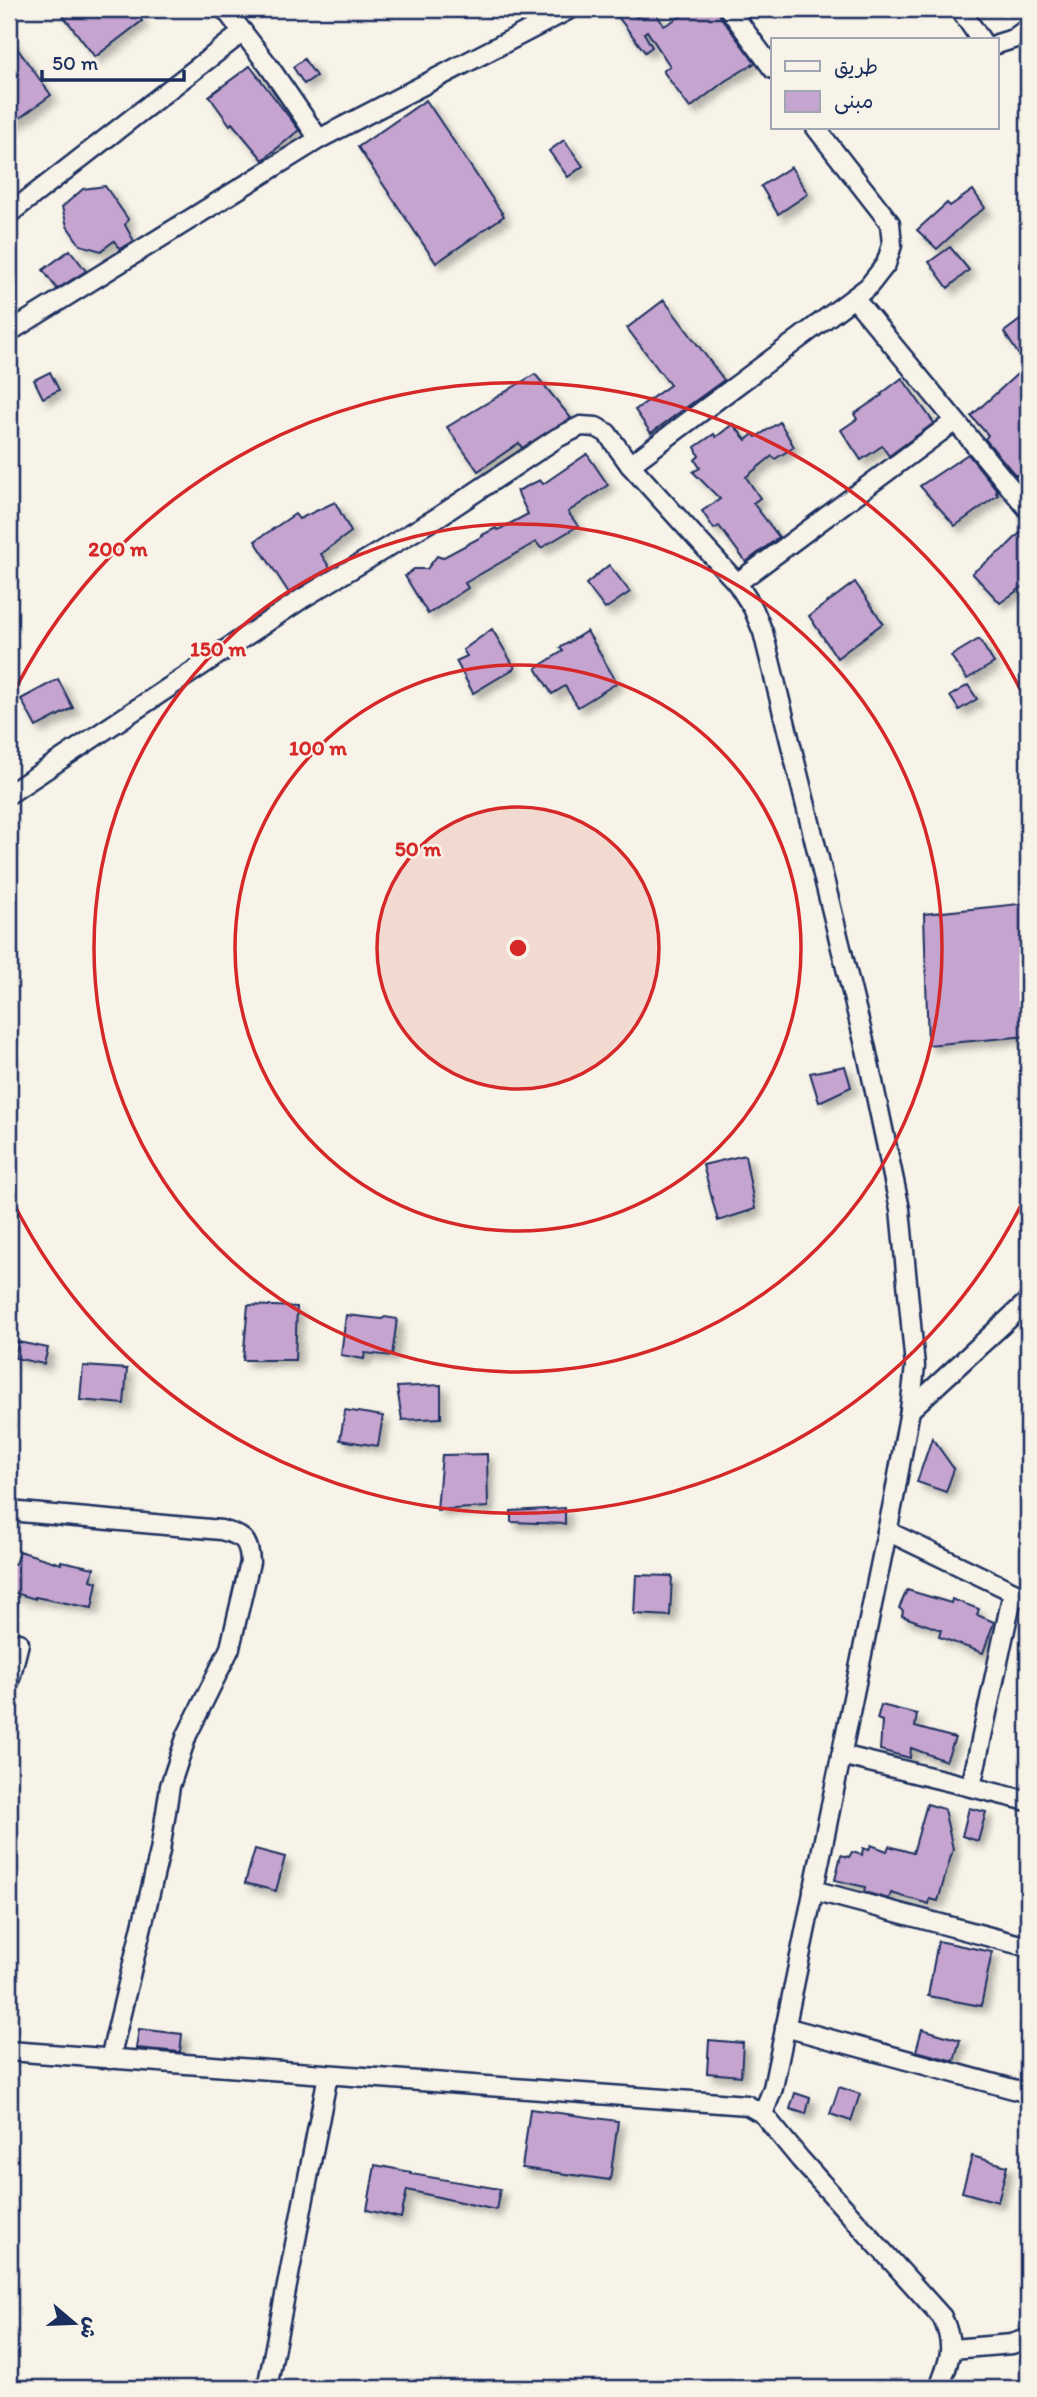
<svg xmlns="http://www.w3.org/2000/svg" width="1037" height="2397" font-family="Itim,'Playpen Sans Arabic',sans-serif">
<defs>
<filter id="shadow"><feDropShadow dx="6" dy="6" stdDeviation="3.5" flood-color="#0004"/></filter>
</defs>
<rect width="100%" height="100%" fill="#f7f3e8"/>
<filter id="ink" filterUnits="userSpaceOnUse"><feTurbulence type="fractalNoise" baseFrequency=".0143" numOctaves="2"/><feDisplacementMap in="SourceGraphic" scale="14" xChannelSelector="R" yChannelSelector="G"/><feConvolveMatrix kernelMatrix="1 2 1 2 8 2 1 2 1" color-interpolation-filters="sRGB"/></filter>
<g filter="url(#ink)">
<g fill="#c5a4cf" stroke="#1b2f5e" stroke-width="2" filter="url(#shadow)">
<polygon points="58,9 133,9 142,21 95,57"/>
<polygon points="612,9 632,9 637,18 649,9 653,9 664,26 693,9 718,9 720,16 755,63 725,81 690,108 663,71 670,66 647,31 644,33 652,47 645,52"/>
<polygon points="9,37 51,95 9,126"/>
<polygon points="304,59 316,76 304,84 293,67"/>
<polygon points="250,66 299,130 263,160 232,123 230,125 209,96"/>
<polygon points="426,100 504,216 436,263 358,147"/>
<polygon points="564,140 583,166 568,177 549,151"/>
<polygon points="791,167 808,194 778,214 761,186"/>
<polygon points="105,186 128,219 125,225 134,241 120,249 114,241 101,251 80,245 67,226 62,207 83,189"/>
<polygon points="973,190 985,208 971,218 937,249 917,230 947,203 950,206"/>
<polygon points="950,247 969,270 948,288 929,262"/>
<polygon points="70,250 86,271 57,289 43,270"/>
<polygon points="664,300 724,380 651,433 635,410 670,385 627,328"/>
<polygon points="1028,314 1028,465 1016,476 985,439 988,435 971,416 1026,366 1004,332"/>
<polygon points="50,372 59,390 43,398 34,380"/>
<polygon points="535,374 571,418 522,448 519,443 478,471 447,427"/>
<polygon points="902,378 934,423 889,456 882,446 861,460 841,430 857,419 854,414 882,395 881,394"/>
<polygon points="780,422 794,447 775,459 772,456 746,477 760,498 753,503 779,537 746,562 719,526 714,529 702,511 720,499 693,472 700,468 695,460 699,456 695,447 714,434 716,437 733,424 746,440 753,434 756,437"/>
<polygon points="587,454 608,485 568,512 578,526 541,548 536,542 465,583 468,588 428,614 405,576 414,569 427,569 437,556 442,558 483,536 482,535 496,528 498,530 528,514 517,491 540,480 543,484"/>
<polygon points="968,454 998,491 996,493 998,495 955,526 920,486"/>
<polygon points="335,502 351,532 321,554 330,568 289,593 255,541 295,514 299,519"/>
<polygon points="1028,525 1028,583 1000,603 972,573 1006,547"/>
<polygon points="609,565 630,592 605,609 586,584"/>
<polygon points="855,582 883,623 837,658 809,616"/>
<polygon points="492,629 515,668 473,693 456,661 467,656 463,650"/>
<polygon points="587,631 617,683 578,707 565,686 552,694 536,668 563,651 560,648"/>
<polygon points="979,639 994,663 967,679 951,656"/>
<polygon points="58,679 73,708 36,727 21,699"/>
<polygon points="968,685 977,699 959,710 950,696"/>
<polygon points="1028,903 1028,1036 928,1045 924,914"/>
<polygon points="845,1066 851,1087 819,1102 810,1073"/>
<polygon points="745,1155 755,1209 718,1221 703,1165"/>
<polygon points="248,1305 297,1307 295,1360 243,1360"/>
<polygon points="346,1315 382,1319 385,1317 397,1319 392,1356 365,1353 364,1359 341,1355"/>
<polygon points="18,1342 48,1348 44,1364 15,1358"/>
<polygon points="83,1366 127,1369 124,1404 80,1400"/>
<polygon points="441,1385 441,1418 402,1420 397,1387"/>
<polygon points="345,1410 383,1416 378,1446 340,1440"/>
<polygon points="932,1438 954,1469 946,1492 917,1482"/>
<polygon points="487,1454 488,1507 437,1510 442,1455"/>
<polygon points="565,1508 565,1524 511,1522 511,1511"/>
<polygon points="19,1551 61,1564 61,1561 94,1568 91,1580 97,1582 92,1608 35,1597 35,1599 9,1591 9,1562 15,1564"/>
<polygon points="636,1575 672,1576 670,1616 634,1614"/>
<polygon points="907,1590 951,1603 952,1599 979,1609 977,1615 994,1622 983,1653 939,1637 941,1630 902,1616 903,1611 899,1608"/>
<polygon points="881,1705 917,1714 915,1727 955,1738 946,1761 911,1748 910,1758 880,1750 882,1721 877,1719"/>
<polygon points="927,1804 944,1809 953,1849 938,1901 930,1899 929,1904 891,1893 889,1899 864,1892 865,1887 835,1880 841,1855 849,1857 852,1852 862,1855 863,1848 869,1850 871,1845 887,1851 889,1846 913,1853"/>
<polygon points="969,1808 986,1812 978,1841 962,1836"/>
<polygon points="255,1849 285,1857 276,1891 245,1883"/>
<polygon points="938,1941 992,1952 981,2006 928,1996"/>
<polygon points="139,2029 182,2034 180,2052 136,2048"/>
<polygon points="922,2029 960,2040 954,2061 916,2051"/>
<polygon points="709,2040 743,2043 741,2076 707,2073"/>
<polygon points="839,2087 860,2094 851,2121 830,2114"/>
<polygon points="795,2093 810,2098 806,2114 790,2109"/>
<polygon points="530,2109 618,2121 610,2180 522,2168"/>
<polygon points="972,2156 1007,2166 998,2202 962,2192"/>
<polygon points="375,2165 411,2172 411,2174 500,2189 496,2210 407,2190 401,2218 367,2210"/>
</g>
<g fill="none" stroke-linecap="round" stroke-linejoin="round">
<g stroke="#1b2f5e" stroke-width="23">
<g id="street">
<polyline points="225,9 268,65 319,139"/>
<polyline points="729,9 773,69"/>
<polyline points="960,9 981,40"/>
<polyline points="997,44 1013,39 1028,28"/>
<polyline points="9,214 243,32"/>
<polyline points="854,298 1028,509"/>
<polyline points="9,332 319,139 570,9"/>
<polyline points="630,465 868,287 886,264 892,245 890,223 816,128"/>
<polyline points="737,583 955,421"/>
<polyline points="9,794 303,598 438,517 557,438 581,426 596,427 607,433 630,465 737,583 753,608 763,632 866,1049 900,1209 915,1366 910,1410 894,1498 773,2088 763,2114"/>
<polyline points="910,1410 1028,1301"/>
<path d="M9,1511L221,1530C243,1536 249,1539 250,1562L230,1648L187,1735L170,1786L160,1851L110,2059"/>
<polyline points="887,1531 1028,1599"/>
<polyline points="9,1683 19,1643"/>
<polyline points="841,1755 1028,1801"/>
<polyline points="971,1787 1013,1592"/>
<polyline points="813,1890 1028,1947"/>
<polyline points="785,2027 1028,2093"/>
<path d="M9,2051L747,2105L763,2114L800,2159L942,2317C956,2347 950,2359 939,2388"/>
<polyline points="952,2349 1012,2344 1028,2338"/>
<polyline points="267,2388 328,2075"/>
</g>
</g>
<use href="#street" stroke="#f7f3e8" stroke-width="18"/>
</g>
</g>
<circle cx="518" cy="948" r="141" fill="#d62828" fill-opacity=".12"/>
<g fill="none" stroke="#d62828" stroke-width="3.5">
<circle cx="518" cy="948" r="141"/>
<circle cx="518" cy="948" r="283"/>
<circle cx="518" cy="948" r="424"/>
<path d="M1028 1191A565 565 0 0 1 10 1196M10 700A565 565 0 0 1 1028 705"/>
</g>
<circle cx="518" cy="948" r="10" fill="#d62828" stroke="#f7f3e8" stroke-width="3.5"/>
<g font-size="21" text-anchor="middle" font-weight="bold" fill="#d62828" stroke="#f7f3e8" stroke-width="5" stroke-linejoin="round" paint-order="stroke">
<text x="118" y="556">200 m</text>
<text x="218" y="656">150 m</text>
<text x="318" y="755">100 m</text>
<text x="418" y="856">50 m</text>
</g>
<rect width="1037" height="2397" fill="none" stroke="#f7f3e8" stroke-width="35"/>
<rect x="18" y="18" width="1002" height="2362" fill="none" stroke="#1b2f5e" stroke-width="2.5" filter="url(#ink)"/>
<rect x="771" y="38" width="228" height="91" fill="#f7f3e8" stroke="#9fa5b1" stroke-width="2"/>
<rect x="785" y="61" width="35" height="10" fill="#f7f3e8" stroke="#9fa5b1" stroke-width="2"/>
<text x="834" y="74" font-size="21" fill="#1b2f5e">طريق</text>
<rect x="785" y="91" width="35" height="21" fill="#c5a4cf" stroke="#9fa5b1" stroke-width="2"/>
<text x="834" y="108" font-size="21" fill="#1b2f5e">مبنى</text>
<g transform="translate(74 2323) rotate(109)" stroke="#f7f3e8" stroke-width="5" paint-order="stroke">
<path d="M0-5L12 26L0 18L-12 26Z" fill="#1b2f5e"/>
<text y="-10" font-size="19" font-weight="bold" text-anchor="middle" fill="#1b2f5e">ش</text>
</g>
<path d="M42 70v10h142v-10" fill="none" stroke="#1b2f5e" stroke-width="3.5"/>
<text x="52" y="70" font-size="21" fill="#1b2f5e" stroke="#f7f3e8" stroke-width="5" paint-order="stroke">50 m</text>
</svg>
